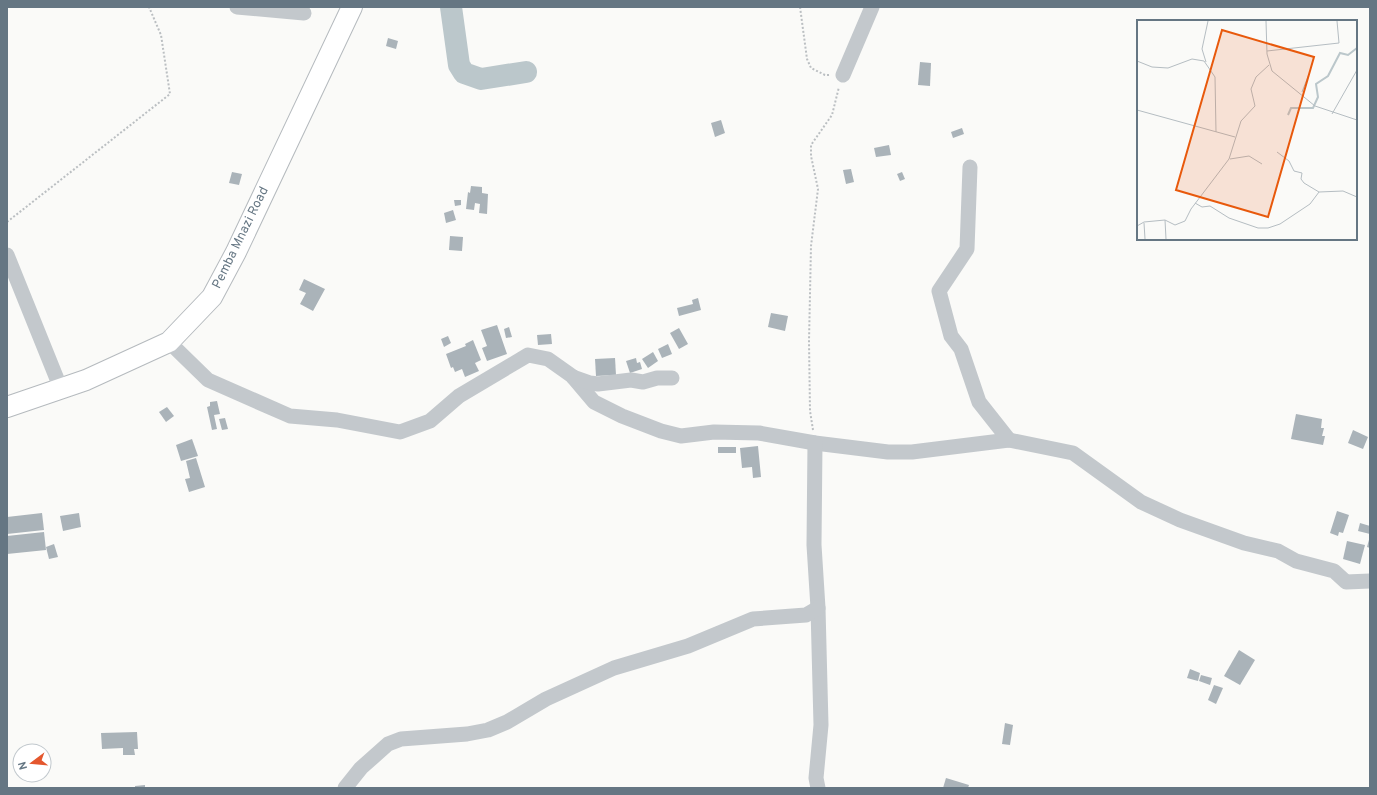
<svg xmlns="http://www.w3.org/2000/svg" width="1377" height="795" font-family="Overpass,sans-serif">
<rect width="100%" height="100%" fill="#fafaf8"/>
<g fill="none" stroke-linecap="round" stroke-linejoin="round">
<polyline stroke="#bbc7cb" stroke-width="22" points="451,7 459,65 464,73 481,79 526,72"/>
</g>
<g fill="#aab3b9">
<polygon points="388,38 398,41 396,49 386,46"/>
<polygon points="920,62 931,63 930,86 918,85"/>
<polygon points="721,120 725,133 715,137 711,123"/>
<polygon points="962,128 964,134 953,138 951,132"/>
<polygon points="889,145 891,155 876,157 874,148"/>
<polygon points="851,169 854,182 846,184 843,170"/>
<polygon points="232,172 242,174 239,185 229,183"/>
<polygon points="902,172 905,179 900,181 897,174"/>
<polygon points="471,186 482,187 482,193 488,194 487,214 479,213 480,204 475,203 474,210 466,209 468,192 470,193"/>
<polygon points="454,200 461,200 461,205 455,206"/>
<polygon points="453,210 456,220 446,223 444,213"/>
<polygon points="450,236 463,237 462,251 449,250"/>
<polygon points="304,279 325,289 313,311 300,304 306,293 299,290"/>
<polygon points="698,298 701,310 679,316 677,308 693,304 692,300"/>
<polygon points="771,313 788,316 785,331 768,327"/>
<polygon points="497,325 507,354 487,361 482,348 487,346 481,330"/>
<polygon points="509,327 512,337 506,338 504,329"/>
<polygon points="679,328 688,344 679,349 670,333"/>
<polygon points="551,334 552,344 538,345 537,335"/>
<polygon points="448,336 451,343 444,347 441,339"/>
<polygon points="473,340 481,360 475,363 479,371 465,377 462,369 455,372 453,367 451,368 446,354 466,346 465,344"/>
<polygon points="668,344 672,354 662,358 658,349"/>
<polygon points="653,352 658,361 648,368 642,359"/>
<polygon points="615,358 616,375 596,376 595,359"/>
<polygon points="636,358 637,363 640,362 642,369 630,373 626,361"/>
<polygon points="217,401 220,414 214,415 217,429 212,430 207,407 210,406 210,402"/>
<polygon points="167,407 174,416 166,422 159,412"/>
<polygon points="1296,414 1322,419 1321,428 1324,428 1322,436 1325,436 1323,445 1291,439"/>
<polygon points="225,418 228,429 222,430 219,419"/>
<polygon points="1353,430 1368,437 1363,449 1348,443"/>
<polygon points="192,439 198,456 181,461 176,445"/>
<polygon points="758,446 761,477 753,478 752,467 742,468 740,448"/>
<rect x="718" y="447" width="18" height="6"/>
<polygon points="196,458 205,487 189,492 185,479 190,478 186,461"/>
<polygon points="1337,511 1349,515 1343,533 1339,532 1338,536 1330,533"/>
<polygon points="42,513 44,530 7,534 7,517"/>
<polygon points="79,513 81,527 63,531 60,516"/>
<polygon points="1360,523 1370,526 1370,534 1358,531"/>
<polygon points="44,532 46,550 7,554 7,536"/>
<polygon points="1370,536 1370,548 1367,547"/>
<polygon points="1347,541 1365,545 1360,564 1343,559"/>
<polygon points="54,544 58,557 49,559 46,547"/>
<polygon points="1239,650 1255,660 1240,685 1224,676"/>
<polygon points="1190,669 1200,673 1198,681 1187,678"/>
<polygon points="1201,675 1212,678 1210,685 1199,681"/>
<polygon points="1214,685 1223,688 1216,704 1208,700"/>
<polygon points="1005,723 1013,725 1010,745 1002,744"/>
<polygon points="137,732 138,749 134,749 135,755 123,755 123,748 102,749 101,733"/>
<polygon points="946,778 969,785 968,788 943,788"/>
<polygon points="145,785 145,788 135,788 135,786"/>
</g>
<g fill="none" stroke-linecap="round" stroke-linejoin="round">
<g stroke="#b5babe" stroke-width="22">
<polyline id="major" points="7,407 86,380 169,342 212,297 236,252 352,7"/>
</g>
<g stroke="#bbbfc2" stroke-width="2" stroke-dasharray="2 2" stroke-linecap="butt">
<polyline points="800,7 807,59 811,68 825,75 830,75"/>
<polyline points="7,222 170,94 161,35 149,7"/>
<polyline points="813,430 810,411 809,341 811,246 818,189 811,156 811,145 832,115 839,87"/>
</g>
<g stroke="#c3c8cc" stroke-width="15">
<polyline points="237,7 304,13"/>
<polyline points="843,75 872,7"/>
<polyline points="970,167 967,249 939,291 951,336 961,349 979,402 1009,440"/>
<polyline points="7,255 61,389"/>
<polyline points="169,342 208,380 290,416 337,420 400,432 430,421 459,396 528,355 548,359 572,376 594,402 622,416 661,431 681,436 714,432 759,433 815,443 888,452 912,452 1009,440 1073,453 1141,502 1180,520 1244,543 1278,551 1296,561 1334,571 1346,582 1370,581"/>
<polyline points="573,377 590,383 598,384 631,380 643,382 657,378 672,378"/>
<polyline points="815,443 814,545 818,608 821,725 816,778 818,788"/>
<polyline points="345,788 361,768 388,744 401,739 467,734 488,730 507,722 546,699 614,668 688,646 753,619 806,615 818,608"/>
</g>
<use href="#major" stroke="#fff" stroke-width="20"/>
</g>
<g text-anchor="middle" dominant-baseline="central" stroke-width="4" stroke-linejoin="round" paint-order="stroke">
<g font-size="13" fill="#657683" stroke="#fff">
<text transform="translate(241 238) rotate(-64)">Pemba Mnazi Road</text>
</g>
</g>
<g transform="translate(1137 20)">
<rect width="220" height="220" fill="#fafaf8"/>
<path fill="none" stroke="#bbc7cb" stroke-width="2" d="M151,95L154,88H176L181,77L179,64L191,56L203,33L211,35L220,28"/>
<path fill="none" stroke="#b5bdc2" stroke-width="1" d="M129,1L130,34L135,51L178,86L220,100M130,31L202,23L200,1M0,41L15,47L31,48L55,39L67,41L78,57L79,112M69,42L65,29L71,1M165,72L172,54M0,90L98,117M195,94L220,50M140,132L152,141L157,151L165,153L164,159L167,163L182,172M93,139L112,136L125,144M58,183L65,187L73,186L92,198L121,208H131L143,204L173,184L182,172L206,171L220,177M28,200L29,219M7,203L8,219M0,206L7,202L28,200L38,205L48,201L54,189L92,139L104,101L118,86L114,69L119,57L132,45"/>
<path fill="#e8590c" fill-opacity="0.15" stroke="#e8590c" stroke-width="2" d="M85,10L177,37L131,197L39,170Z"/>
<rect width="220" height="220" fill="none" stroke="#657683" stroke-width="2"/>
</g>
<rect width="1377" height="795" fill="none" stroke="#657683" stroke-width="16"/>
<g transform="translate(32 763) rotate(254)"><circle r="19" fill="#ffffff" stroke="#c1c8cd"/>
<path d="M0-3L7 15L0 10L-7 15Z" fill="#e4572e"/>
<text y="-6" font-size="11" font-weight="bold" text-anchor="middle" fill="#657683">N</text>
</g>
</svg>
